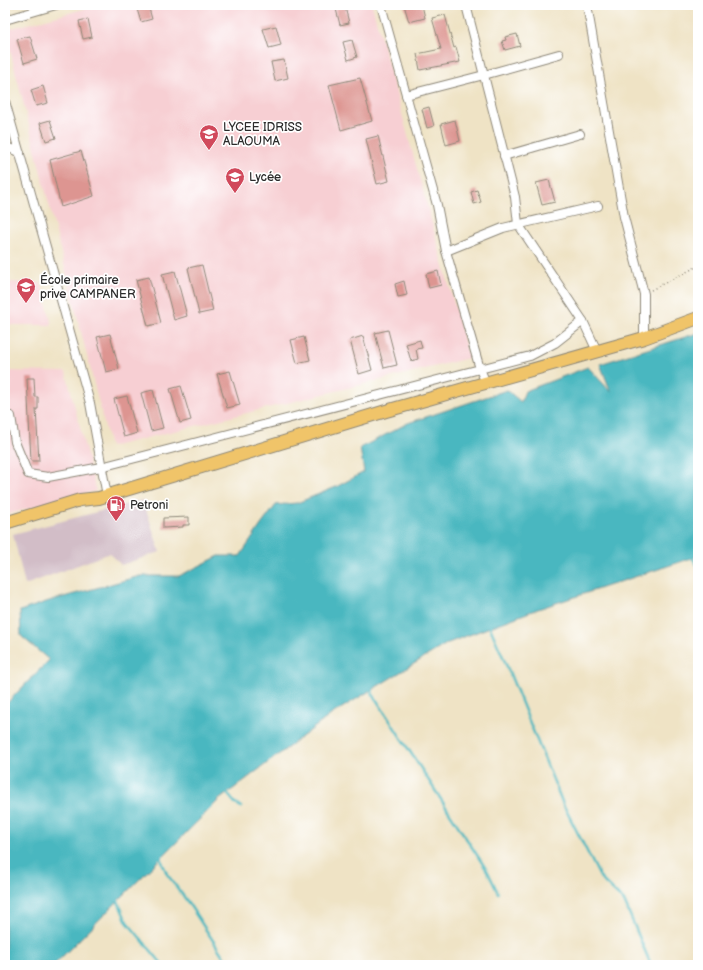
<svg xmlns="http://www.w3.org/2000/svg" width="703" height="970" font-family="'Balsamiq Sans',sans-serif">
<rect width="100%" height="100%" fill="#fff"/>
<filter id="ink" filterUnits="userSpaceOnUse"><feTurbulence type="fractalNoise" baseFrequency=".025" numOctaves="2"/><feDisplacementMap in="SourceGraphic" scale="8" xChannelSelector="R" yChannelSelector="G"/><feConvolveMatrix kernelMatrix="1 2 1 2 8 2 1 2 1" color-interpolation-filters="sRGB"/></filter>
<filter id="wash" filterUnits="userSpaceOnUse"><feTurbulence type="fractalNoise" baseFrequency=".012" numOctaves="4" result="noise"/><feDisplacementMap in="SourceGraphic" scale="16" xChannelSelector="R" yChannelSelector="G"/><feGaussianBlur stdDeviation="0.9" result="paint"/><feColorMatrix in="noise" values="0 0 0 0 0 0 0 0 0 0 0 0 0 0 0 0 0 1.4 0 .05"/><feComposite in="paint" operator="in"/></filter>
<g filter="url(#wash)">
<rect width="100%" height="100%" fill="#efe3c5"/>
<g fill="#f7cfd3">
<polygon points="99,5 372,5 469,358 110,447 5,30"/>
<polygon points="5,282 41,283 52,325 5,325"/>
<polygon points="5,371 66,372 96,491 5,515"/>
</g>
<polygon fill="#d2bdc7" points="143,500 160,552 121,565 110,553 25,585 13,534"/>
<polygon fill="#48b7c0" stroke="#3a7176" points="698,333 698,556 535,610 448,643 332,714 220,799 54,965 5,965 5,705 49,660 21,636 20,611 49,601 140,576 179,576 219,556 240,556 261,525 276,505 297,503 336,487 364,472 360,448 408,423 507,390 521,402 525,391 588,367 611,392 600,364"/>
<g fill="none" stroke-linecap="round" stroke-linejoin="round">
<g stroke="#48b7c0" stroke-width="2.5">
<polyline points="691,556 698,566"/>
<polyline points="489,625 503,657 563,804 601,879 624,901 651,965"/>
<polyline points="371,688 372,693 488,872 498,893"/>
<polyline points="225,791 235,803 241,807"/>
<polyline points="160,857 167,874 187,901 229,965"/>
<polyline points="117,899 127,922 163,965"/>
</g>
</g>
<g id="blocks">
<g fill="#dd9591">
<polygon points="140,5 148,5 152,19 141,22 136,6"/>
<polygon points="404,5 422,5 425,18 409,22"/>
<polygon points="345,7 349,23 340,25 336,9"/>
<polygon points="445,15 454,48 456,47 460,62 420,70 417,54 441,49 432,18"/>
<polygon points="88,19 92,37 83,39 79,21"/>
<polygon points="276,26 281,45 269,48 263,29"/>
<polygon points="517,34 520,46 505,50 502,41 506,40 505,37"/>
<polygon points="30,36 37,59 24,63 17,39"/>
<polygon points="352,40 357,57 348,60 343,42"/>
<polygon points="284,60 288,78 275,81 271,62"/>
<polygon points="360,78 372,121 341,130 329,85"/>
<polygon points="43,86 48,103 36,106 31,90"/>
<polygon points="429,107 434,126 427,128 422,109"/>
<polygon points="50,120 56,138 46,141 40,123"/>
<polygon points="455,120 460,141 446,145 441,124"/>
<polygon points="378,136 389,181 377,184 366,139"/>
<polygon points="81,151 94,196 61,207 50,160"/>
<polygon points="549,180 555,202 542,205 536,183"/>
<polygon points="477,190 481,202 474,204 471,192"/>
<polygon points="202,265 213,311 199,314 188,268"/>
<polygon points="175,271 187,316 174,320 162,274"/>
<polygon points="438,271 441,285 429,288 426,274"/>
<polygon points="149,277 161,323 148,326 136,280"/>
<polygon points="404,281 407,295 398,297 395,284"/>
<polygon points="388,330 397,365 384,368 375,333"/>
<polygon points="110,334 119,369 106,372 97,337"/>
<polygon points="363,336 372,370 359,374 350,340"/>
<polygon points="304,337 310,360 297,363 291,340"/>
<polygon points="420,340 422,348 416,349 418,359 411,361 406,344"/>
<polygon points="230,371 240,405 227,408 217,374"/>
<polygon points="27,378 34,378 35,397 38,397 38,409 36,409 39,461 31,461"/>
<polygon points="181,386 191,420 180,423 170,389"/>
<polygon points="153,390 163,428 151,431 141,393"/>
<polygon points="127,396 137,433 124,437 114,399"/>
<polygon points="189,517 189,525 183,525 183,527 163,528 163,518"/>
</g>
</g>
</g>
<g filter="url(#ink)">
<use href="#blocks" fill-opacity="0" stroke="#8d8778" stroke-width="1"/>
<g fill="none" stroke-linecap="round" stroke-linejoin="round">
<g stroke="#8d8778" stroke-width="10">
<g id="minor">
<polyline points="466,5 515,197 518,224 583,321 597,351"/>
<polyline points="587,5 624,217 644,294 644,338"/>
<polyline points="5,20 56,5"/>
<polyline points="406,95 484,75 559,54"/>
<polyline points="5,101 90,403 107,496"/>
<polyline points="5,146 20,153"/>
<polyline points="504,156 580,134"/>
<polyline points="446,251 503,228 598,206"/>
<polyline points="486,383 480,369 530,356 555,343 583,321"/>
<polyline points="11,416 15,442 28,474 48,477 101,467 480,369 446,251 437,205 381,5"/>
</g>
</g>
<g stroke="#8d8778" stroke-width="14">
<polyline id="highway" points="5,523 80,500 99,498 386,411 644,338 698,318"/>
</g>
<polyline stroke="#8d8778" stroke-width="1.5" stroke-dasharray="1 3" stroke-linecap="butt" points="651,290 698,266"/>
<use href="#minor" stroke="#fff" stroke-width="8"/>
<use href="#highway" stroke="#f0c469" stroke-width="12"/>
</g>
</g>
<defs>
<g id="school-pin" transform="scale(1)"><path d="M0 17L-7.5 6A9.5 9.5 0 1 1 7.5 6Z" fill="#d1495b" stroke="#fff"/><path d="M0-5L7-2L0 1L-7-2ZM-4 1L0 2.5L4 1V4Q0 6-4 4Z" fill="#fff"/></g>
<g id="fuel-pin" transform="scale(1)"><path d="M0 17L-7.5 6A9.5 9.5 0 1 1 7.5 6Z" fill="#d1495b" stroke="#fff"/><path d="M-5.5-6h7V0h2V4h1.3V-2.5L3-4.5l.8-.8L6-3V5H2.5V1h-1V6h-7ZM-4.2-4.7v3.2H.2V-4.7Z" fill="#fff"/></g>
</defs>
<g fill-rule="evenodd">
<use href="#school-pin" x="209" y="134"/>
<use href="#school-pin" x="235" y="177"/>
<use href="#school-pin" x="26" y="287"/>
<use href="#fuel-pin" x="116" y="505"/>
</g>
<g text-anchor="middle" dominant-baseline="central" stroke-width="3.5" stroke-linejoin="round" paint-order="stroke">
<g font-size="12" fill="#2b2b2b" stroke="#fff" text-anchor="start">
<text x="223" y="127">LYCEE IDRISS<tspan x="223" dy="14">ALAOUMA</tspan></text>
<text x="249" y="177">Lycée</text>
<text x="40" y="280">École primaire<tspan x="40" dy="14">prive CAMPANER</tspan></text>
<text x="130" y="505">Petroni</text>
</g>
</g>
<rect width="703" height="970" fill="none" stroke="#fff" stroke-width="20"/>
</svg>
